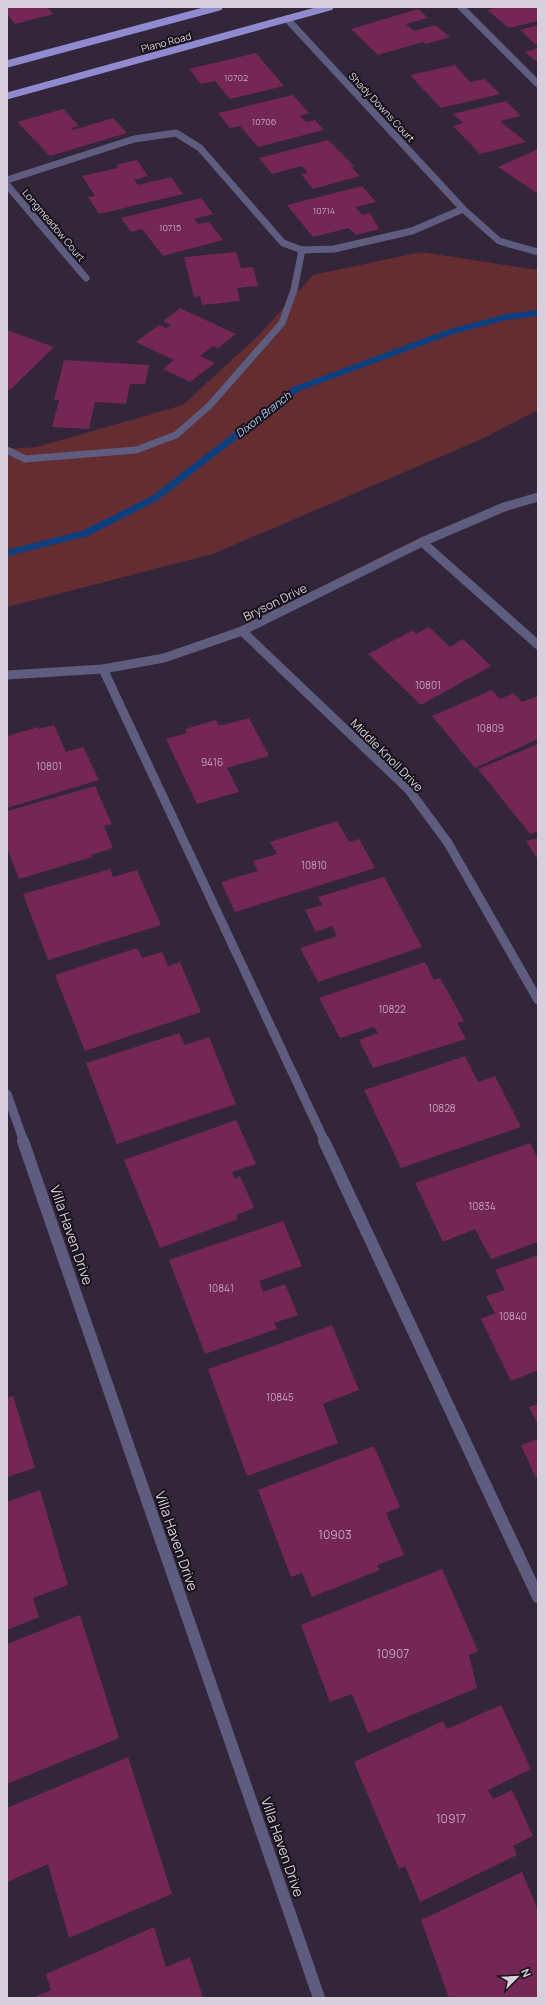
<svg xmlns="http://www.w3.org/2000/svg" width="545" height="2005" font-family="Manrope,sans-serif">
<rect width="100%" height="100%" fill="#34263a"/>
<polygon fill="#642d32" points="421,252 538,270 538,410 484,438 213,554 7,607 7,449 37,447 183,405 259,335 313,275"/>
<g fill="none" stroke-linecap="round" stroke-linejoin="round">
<polygon fill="#0c4081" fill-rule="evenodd" points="538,310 538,316 506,320 453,334 299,391 158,500 88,536 7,556 7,550 82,531 152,496 293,387 447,330 506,314"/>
</g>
<g fill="#742655">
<polygon points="7,7 47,7 53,14 15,24 7,14"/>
<polygon points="499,7 538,7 538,21 509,28 487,10"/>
<polygon points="418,9 428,18 406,24 414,31 435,25 450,37 426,44 423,42 378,55 351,29"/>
<polygon points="538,25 538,44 536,45 520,30"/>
<polygon points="538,48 538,63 525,52"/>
<polygon points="256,53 284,86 230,99 215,81 201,84 189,69"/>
<polygon points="455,65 470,82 485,79 500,94 441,108 410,75"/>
<polygon points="293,95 309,113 300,116 306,122 315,120 324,130 258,147 240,126 230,128 218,113"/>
<polygon points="506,101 521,116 500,121 526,142 480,154 453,126 463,123 453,114"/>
<polygon points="63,109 79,126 72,128 73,130 113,118 127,133 50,156 17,122"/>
<polygon points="328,140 354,166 351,167 360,176 313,189 301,174 308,173 302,166 272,174 259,158"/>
<polygon points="538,149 538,194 498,167"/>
<polygon points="137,160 148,176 134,180 138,185 171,177 183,194 99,214 88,197 95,196 82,176 118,168 116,165"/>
<polygon points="362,186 376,202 355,207 362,215 370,213 379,229 356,235 349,228 313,237 287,205"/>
<polygon points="201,198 213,214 194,219 198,224 209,222 223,240 163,256 142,229 131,232 121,218"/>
<polygon points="236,252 241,268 253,267 258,286 237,288 240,301 202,305 200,296 194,297 184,257"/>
<polygon points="180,308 236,334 218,348 213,346 200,356 215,363 190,382 163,369 174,360 136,342 159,325 166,328 171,325 163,321"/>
<polygon points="7,330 54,347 10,390 7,389"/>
<polygon points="64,360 149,365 145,384 130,384 126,404 95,402 89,429 52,427 59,400 54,400"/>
<polygon points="429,627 450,647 463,639 491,666 421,705 368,654 413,630 416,634"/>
<polygon points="492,690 500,699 513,693 522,702 538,696 538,739 475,768 432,716"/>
<polygon points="249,718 269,756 227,768 239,792 197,804 166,739 187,733 185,729 216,720 219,726"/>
<polygon points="54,725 66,752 83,747 99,780 7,808 7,736 38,727 39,729"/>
<polygon points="538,744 538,831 530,834 478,769"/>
<polygon points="95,786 112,824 104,826 113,848 91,855 92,857 19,879 7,848 7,811"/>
<polygon points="337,821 349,842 359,839 375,868 235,912 221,882 258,871 253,861 277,854 270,842"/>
<polygon points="538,838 538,860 526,841"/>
<polygon points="110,869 113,877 137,870 161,925 48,960 23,894"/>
<polygon points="384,877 422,947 318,982 300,948 337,936 332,926 316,932 305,910 322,905 318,897"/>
<polygon points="137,948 142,958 162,952 168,966 180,962 201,1012 85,1051 55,975"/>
<polygon points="425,962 434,980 440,978 464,1021 457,1023 466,1039 373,1068 359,1040 378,1033 374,1027 340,1038 319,998"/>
<polygon points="179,1033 185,1045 209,1037 236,1104 117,1144 86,1063"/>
<polygon points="465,1056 478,1082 495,1076 521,1127 401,1168 364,1090"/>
<polygon points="236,1120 256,1164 232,1172 235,1179 240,1176 254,1208 236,1215 238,1219 160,1248 124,1160"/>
<polygon points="530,1143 538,1159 538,1242 491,1259 475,1229 443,1242 415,1183"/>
<polygon points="283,1221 302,1266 259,1281 263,1292 285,1284 298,1315 274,1323 277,1329 205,1354 169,1260"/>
<polygon points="538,1255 538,1370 511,1381 481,1319 495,1313 486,1296 505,1290 495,1270"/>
<polygon points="332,1325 359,1390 323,1404 338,1443 247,1476 208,1369"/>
<polygon points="13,1396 35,1468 7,1477 7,1398"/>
<polygon points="538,1404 538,1425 529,1407"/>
<polygon points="538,1439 538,1477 536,1478 521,1445"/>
<polygon points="374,1446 400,1507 386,1513 404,1555 377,1565 380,1570 312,1597 302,1573 291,1577 258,1490"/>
<polygon points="40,1490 68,1585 33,1598 39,1617 7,1630 7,1502"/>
<polygon points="442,1569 478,1651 469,1655 477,1688 368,1733 352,1694 330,1702 301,1625"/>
<polygon points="80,1615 119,1738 7,1784 7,1644"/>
<polygon points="501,1705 531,1769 488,1790 493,1799 512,1790 533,1836 513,1846 517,1855 420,1902 405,1866 399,1869 354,1762 443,1721 447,1729"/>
<polygon points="128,1757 172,1894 69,1938 48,1864 7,1882 7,1808"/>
<polygon points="522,1872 538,1910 538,1998 449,1998 421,1920"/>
<polygon points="154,1927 166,1967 190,1957 203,1998 33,1998 51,1990 46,1974"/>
</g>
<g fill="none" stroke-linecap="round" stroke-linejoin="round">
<g stroke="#5e5d7f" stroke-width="7">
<polyline points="461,7 538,84"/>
<polyline points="287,19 463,209 499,241 538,252"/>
<polyline points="7,180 134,139 176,133 200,148 283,243 302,250 334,249 412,231 463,209"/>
<polyline points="7,185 86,278"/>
<polyline points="7,450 25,459 136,450 176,435 210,405 282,323 294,290 302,250"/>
</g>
<g stroke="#5e5d7f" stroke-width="9">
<polyline points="422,542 538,645"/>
<polyline points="242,631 409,790 448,843 538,1000"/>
<polyline points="103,669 325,1142"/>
<polyline points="7,675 103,669 164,658 242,631 422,542 504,507 538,497"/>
<polyline points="7,1094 24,1142"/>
</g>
<g stroke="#5e5d7f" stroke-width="12">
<polyline points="23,1141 319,1998"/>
<polyline points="324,1141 538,1597"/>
</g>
<g stroke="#908bd1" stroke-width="7">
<polyline points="7,64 219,7"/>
<polyline points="7,96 330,7"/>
</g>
</g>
<g text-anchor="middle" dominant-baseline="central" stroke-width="4" stroke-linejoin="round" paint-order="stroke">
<g font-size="9" fill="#c0a5ba">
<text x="236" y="77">10702</text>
<text x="264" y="121">10706</text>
<text x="324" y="210">10714</text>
<text x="170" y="227">10715</text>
</g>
<g font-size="10" fill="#d9cfdc" stroke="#18121b">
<text transform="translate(166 42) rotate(-15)">Plano Road</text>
<text transform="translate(382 107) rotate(47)">Shady Downs Court</text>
<text transform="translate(54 225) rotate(50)">Longmeadow Court</text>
</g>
<g font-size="10" fill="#c0a5ba">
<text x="428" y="685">10801</text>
<text x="490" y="728">10809</text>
<text x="212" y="762">9416</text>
<text x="49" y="766">10801</text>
<text x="314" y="865">10810</text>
<text x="392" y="1009">10822</text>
<text x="442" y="1108">10828</text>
<text x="482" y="1206">10834</text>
<text x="221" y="1288">10841</text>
<text x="513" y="1316">10840</text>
<text x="280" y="1397">10845</text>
</g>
<g font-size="11" font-style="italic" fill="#b0cbf1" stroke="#18121b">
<text transform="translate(263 414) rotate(-38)">Dixon Branch</text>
</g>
<g font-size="12" fill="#d9cfdc" stroke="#18121b">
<text transform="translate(275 602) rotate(-26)">Bryson Drive</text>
<text transform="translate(387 755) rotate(45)">Middle Knoll Drive</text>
</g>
<g font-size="12" fill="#c0a5ba">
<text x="335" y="1534">10903</text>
<text x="393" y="1653">10907</text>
<text x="451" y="1818">10917</text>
</g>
<g font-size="14" fill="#d9cfdc" stroke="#18121b">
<text transform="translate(72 1235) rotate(71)">Villa Haven Drive</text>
<text transform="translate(177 1541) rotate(71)">Villa Haven Drive</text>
<text transform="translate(283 1847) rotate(71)">Villa Haven Drive</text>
</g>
</g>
<rect width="545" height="2005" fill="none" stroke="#d9cfdc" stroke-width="16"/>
<g transform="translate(517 1977) rotate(66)" stroke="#18121b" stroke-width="3" paint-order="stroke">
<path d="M0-3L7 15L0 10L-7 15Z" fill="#d9cfdc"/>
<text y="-6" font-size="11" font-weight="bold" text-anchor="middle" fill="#d9cfdc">N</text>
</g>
</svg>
